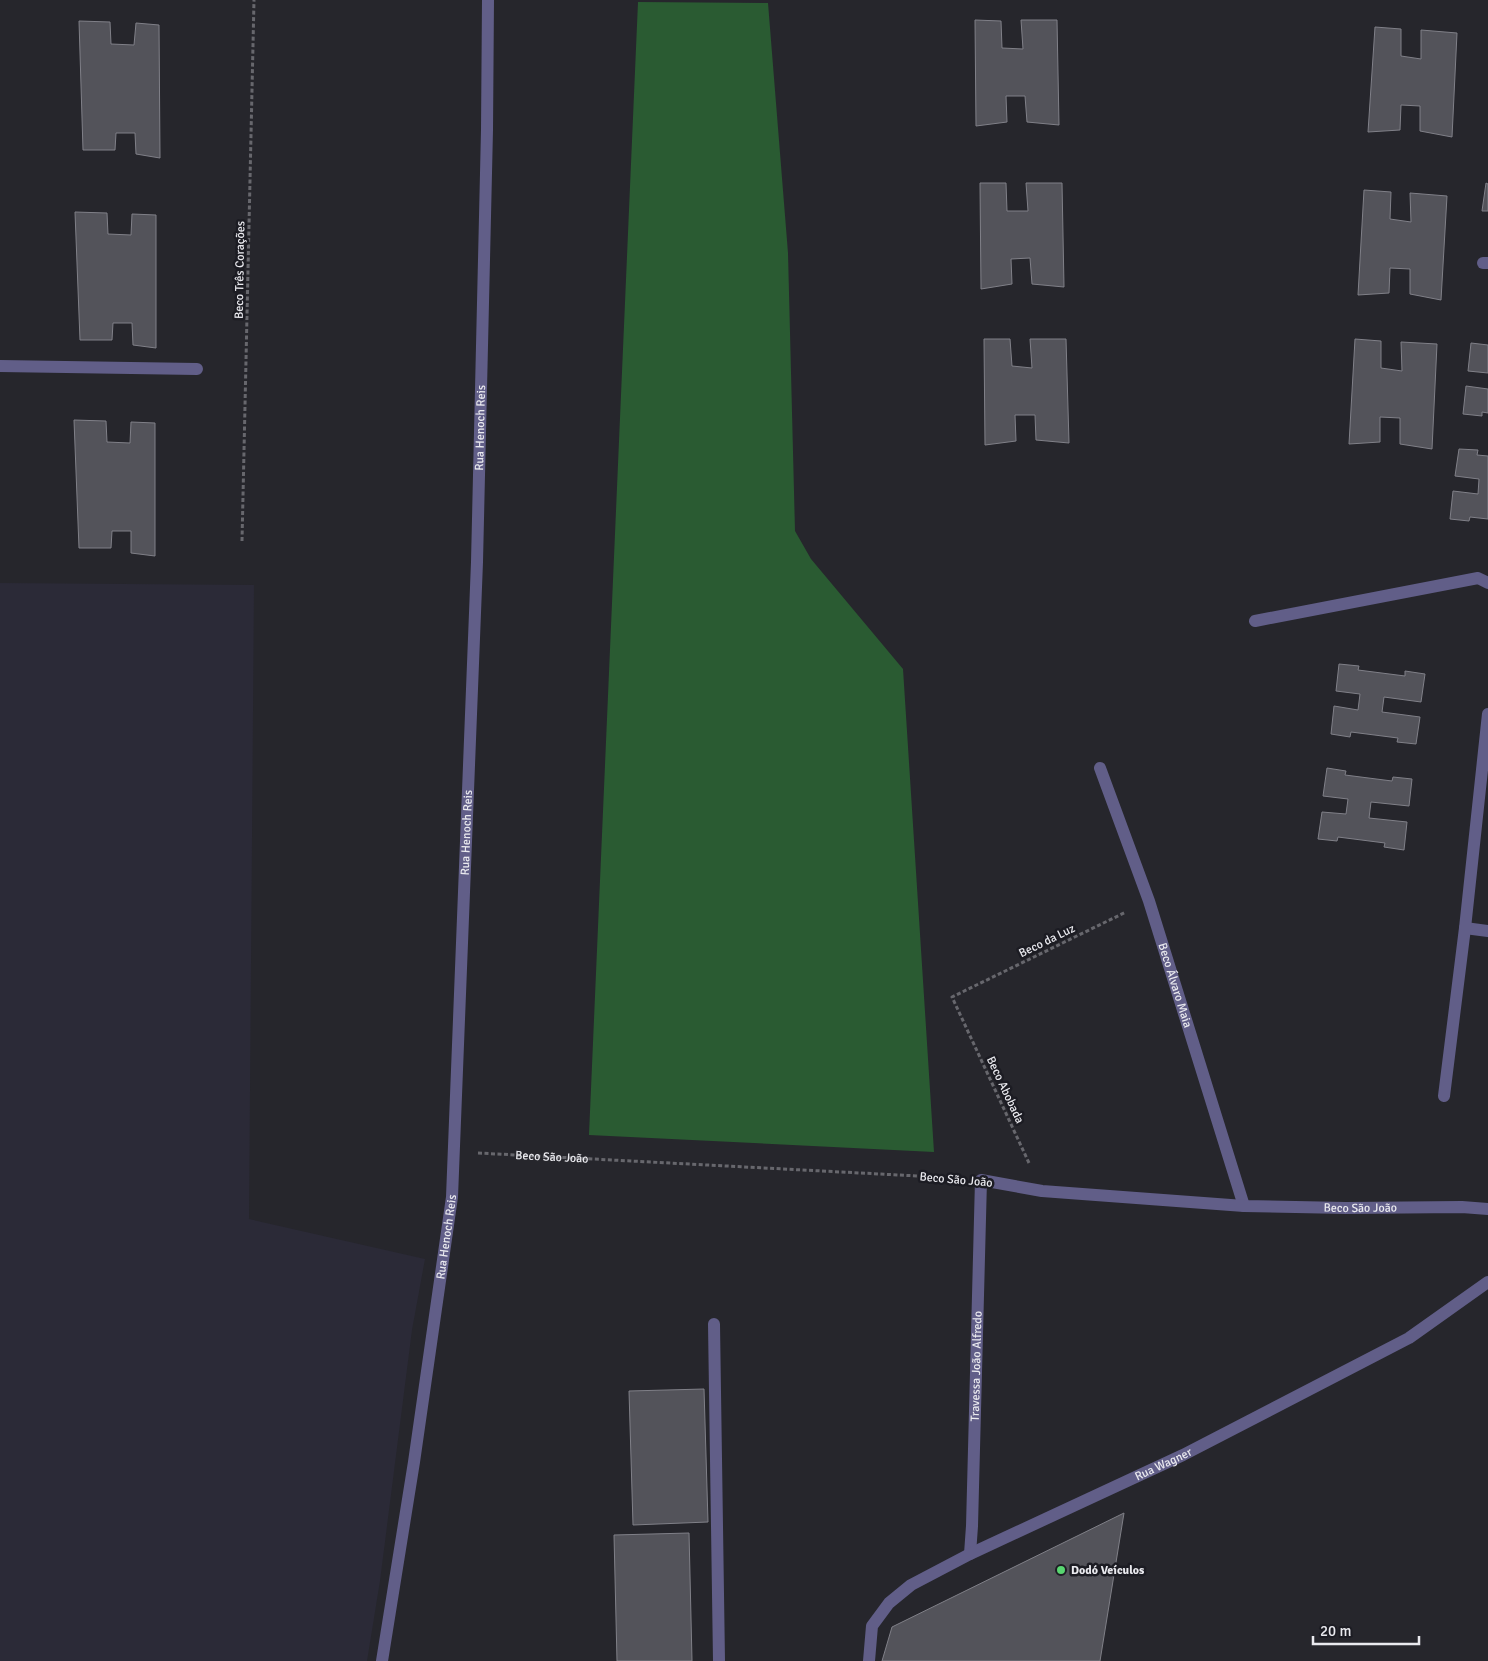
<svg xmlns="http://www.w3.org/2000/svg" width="1488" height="1661" font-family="Signika,sans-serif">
<rect width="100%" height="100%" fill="#26262c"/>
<polygon fill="#2b2a37" points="0,583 254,585 249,1219 425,1259 412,1330 380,1581 367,1661 0,1661"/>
<polygon fill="#2a5b32" points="638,2 768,3 788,253 795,531 811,559 903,669 934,1152 589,1135"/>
<g fill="#53535a" stroke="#808088">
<polygon points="975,20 1001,21 1002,48 1023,49 1021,20 1057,20 1059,125 1027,122 1025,96 1006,96 1007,122 976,126"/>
<polygon points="79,21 110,22 111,44 134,45 136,23 159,25 160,158 136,154 135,133 116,133 115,150 83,150"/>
<polygon points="1375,27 1401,29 1401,56 1421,59 1421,30 1457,33 1452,137 1420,131 1420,106 1401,105 1400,130 1368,132"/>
<polygon points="980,183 1006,183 1007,211 1028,211 1026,183 1062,183 1064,287 1032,284 1030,258 1011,259 1012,284 981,289"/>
<polygon points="1486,183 1488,184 1488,211 1482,211"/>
<polygon points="1364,190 1391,192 1390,219 1411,222 1410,193 1447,196 1441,300 1410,294 1410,269 1390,268 1389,293 1358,295"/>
<polygon points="75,212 107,213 108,234 131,235 132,214 156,215 156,348 133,345 132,323 113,323 112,340 80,340"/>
<polygon points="984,339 1010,339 1012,366 1032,368 1030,339 1066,339 1069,443 1036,440 1035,415 1015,415 1016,441 985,445"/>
<polygon points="1355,339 1381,341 1381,368 1402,371 1401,342 1437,344 1432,449 1400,444 1400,418 1380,417 1380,442 1349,444"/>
<polygon points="1471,343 1488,345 1488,373 1468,371"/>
<polygon points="1466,386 1488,389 1488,413 1482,412 1482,416 1463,414"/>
<polygon points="74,420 106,421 107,442 130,443 131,422 155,423 155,556 131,553 131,531 112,531 111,548 79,548"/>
<polygon points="1459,449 1478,450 1477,455 1488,456 1488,519 1470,517 1469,521 1450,519 1453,491 1478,494 1479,479 1455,476"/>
<polygon points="1339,664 1359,666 1358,670 1405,676 1405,671 1425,674 1421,702 1384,697 1382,712 1420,717 1416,744 1397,742 1398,738 1351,732 1350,737 1331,734 1334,706 1358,710 1360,694 1336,691"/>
<polygon points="1327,768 1346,771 1345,775 1392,781 1393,777 1412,779 1409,806 1371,802 1369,818 1407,822 1404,850 1384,847 1385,843 1338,837 1337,841 1318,839 1322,812 1346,814 1348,799 1323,796"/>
<polygon points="704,1389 708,1522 633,1525 629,1391"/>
<polygon points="1124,1513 1100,1661 882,1661 892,1627"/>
<polygon points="689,1533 692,1661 617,1661 614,1535"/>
</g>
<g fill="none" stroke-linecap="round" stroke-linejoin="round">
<g stroke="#67676d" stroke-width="3" stroke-dasharray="4 2.5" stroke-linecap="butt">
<polyline points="242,541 254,0"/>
<path id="s1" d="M478,1153L956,1178"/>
<polyline points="1029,1163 952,997 1126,912"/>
</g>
<g stroke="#615e88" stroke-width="12">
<polyline points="1483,263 1488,263"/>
<polyline points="0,366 197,369"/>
<polyline points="1255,621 1478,578 1488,583"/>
<path id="s2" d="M1100,768L1149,901L1244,1206"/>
<polyline points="1465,928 1488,931"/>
<polyline points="1444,1096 1465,928 1488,714"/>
<polyline points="714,1324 719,1661"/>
<path id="s3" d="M970,1554L972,1526L981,1180L1042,1191L1244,1206L1346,1208L1462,1207L1488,1209"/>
<path id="s4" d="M382,1661L414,1462L452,1197L477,562L487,130L488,0"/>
<path id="s5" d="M869,1661L872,1626L889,1603L911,1585L970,1554L1183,1455L1409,1338L1488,1282"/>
</g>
</g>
<circle fill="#58d570" stroke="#1c1c23" stroke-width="2" cx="1061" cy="1570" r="5"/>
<g text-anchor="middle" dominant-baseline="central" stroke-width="5" stroke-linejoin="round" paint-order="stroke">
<g font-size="12" fill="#eaeaef" stroke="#1c1c23">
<text transform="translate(240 270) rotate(-89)">Beco Três Corações</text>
<text stroke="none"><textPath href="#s4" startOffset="1239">Rua Henoch Reis</textPath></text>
<text stroke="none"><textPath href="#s4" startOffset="834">Rua Henoch Reis</textPath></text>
<text transform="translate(1047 941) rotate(-26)">Beco da Luz</text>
<text stroke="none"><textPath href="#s2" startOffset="230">Beco Álvaro Maia</textPath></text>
<text transform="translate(1005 1090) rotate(65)">Beco Abobada</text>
<text stroke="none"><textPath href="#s1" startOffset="74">Beco São João</textPath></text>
<text transform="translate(956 1180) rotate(5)">Beco São João</text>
<text stroke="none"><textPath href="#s3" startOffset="755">Beco São João</textPath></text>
<text stroke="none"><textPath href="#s4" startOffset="429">Rua Henoch Reis</textPath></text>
<text stroke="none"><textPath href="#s3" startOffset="188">Travessa João Alfredo</textPath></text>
<text stroke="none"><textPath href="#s5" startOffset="372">Rua Wagner</textPath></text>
</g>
<g font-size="12" font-weight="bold" fill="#eaeaef" stroke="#1c1c23" text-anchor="start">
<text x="1071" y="1570">Dodó Veículos</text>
</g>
</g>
<path d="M1313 1636v8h106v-8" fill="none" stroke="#eaeaef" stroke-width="2.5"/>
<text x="1320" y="1636" font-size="15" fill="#eaeaef" stroke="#1c1c23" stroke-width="4" paint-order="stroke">20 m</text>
</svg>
